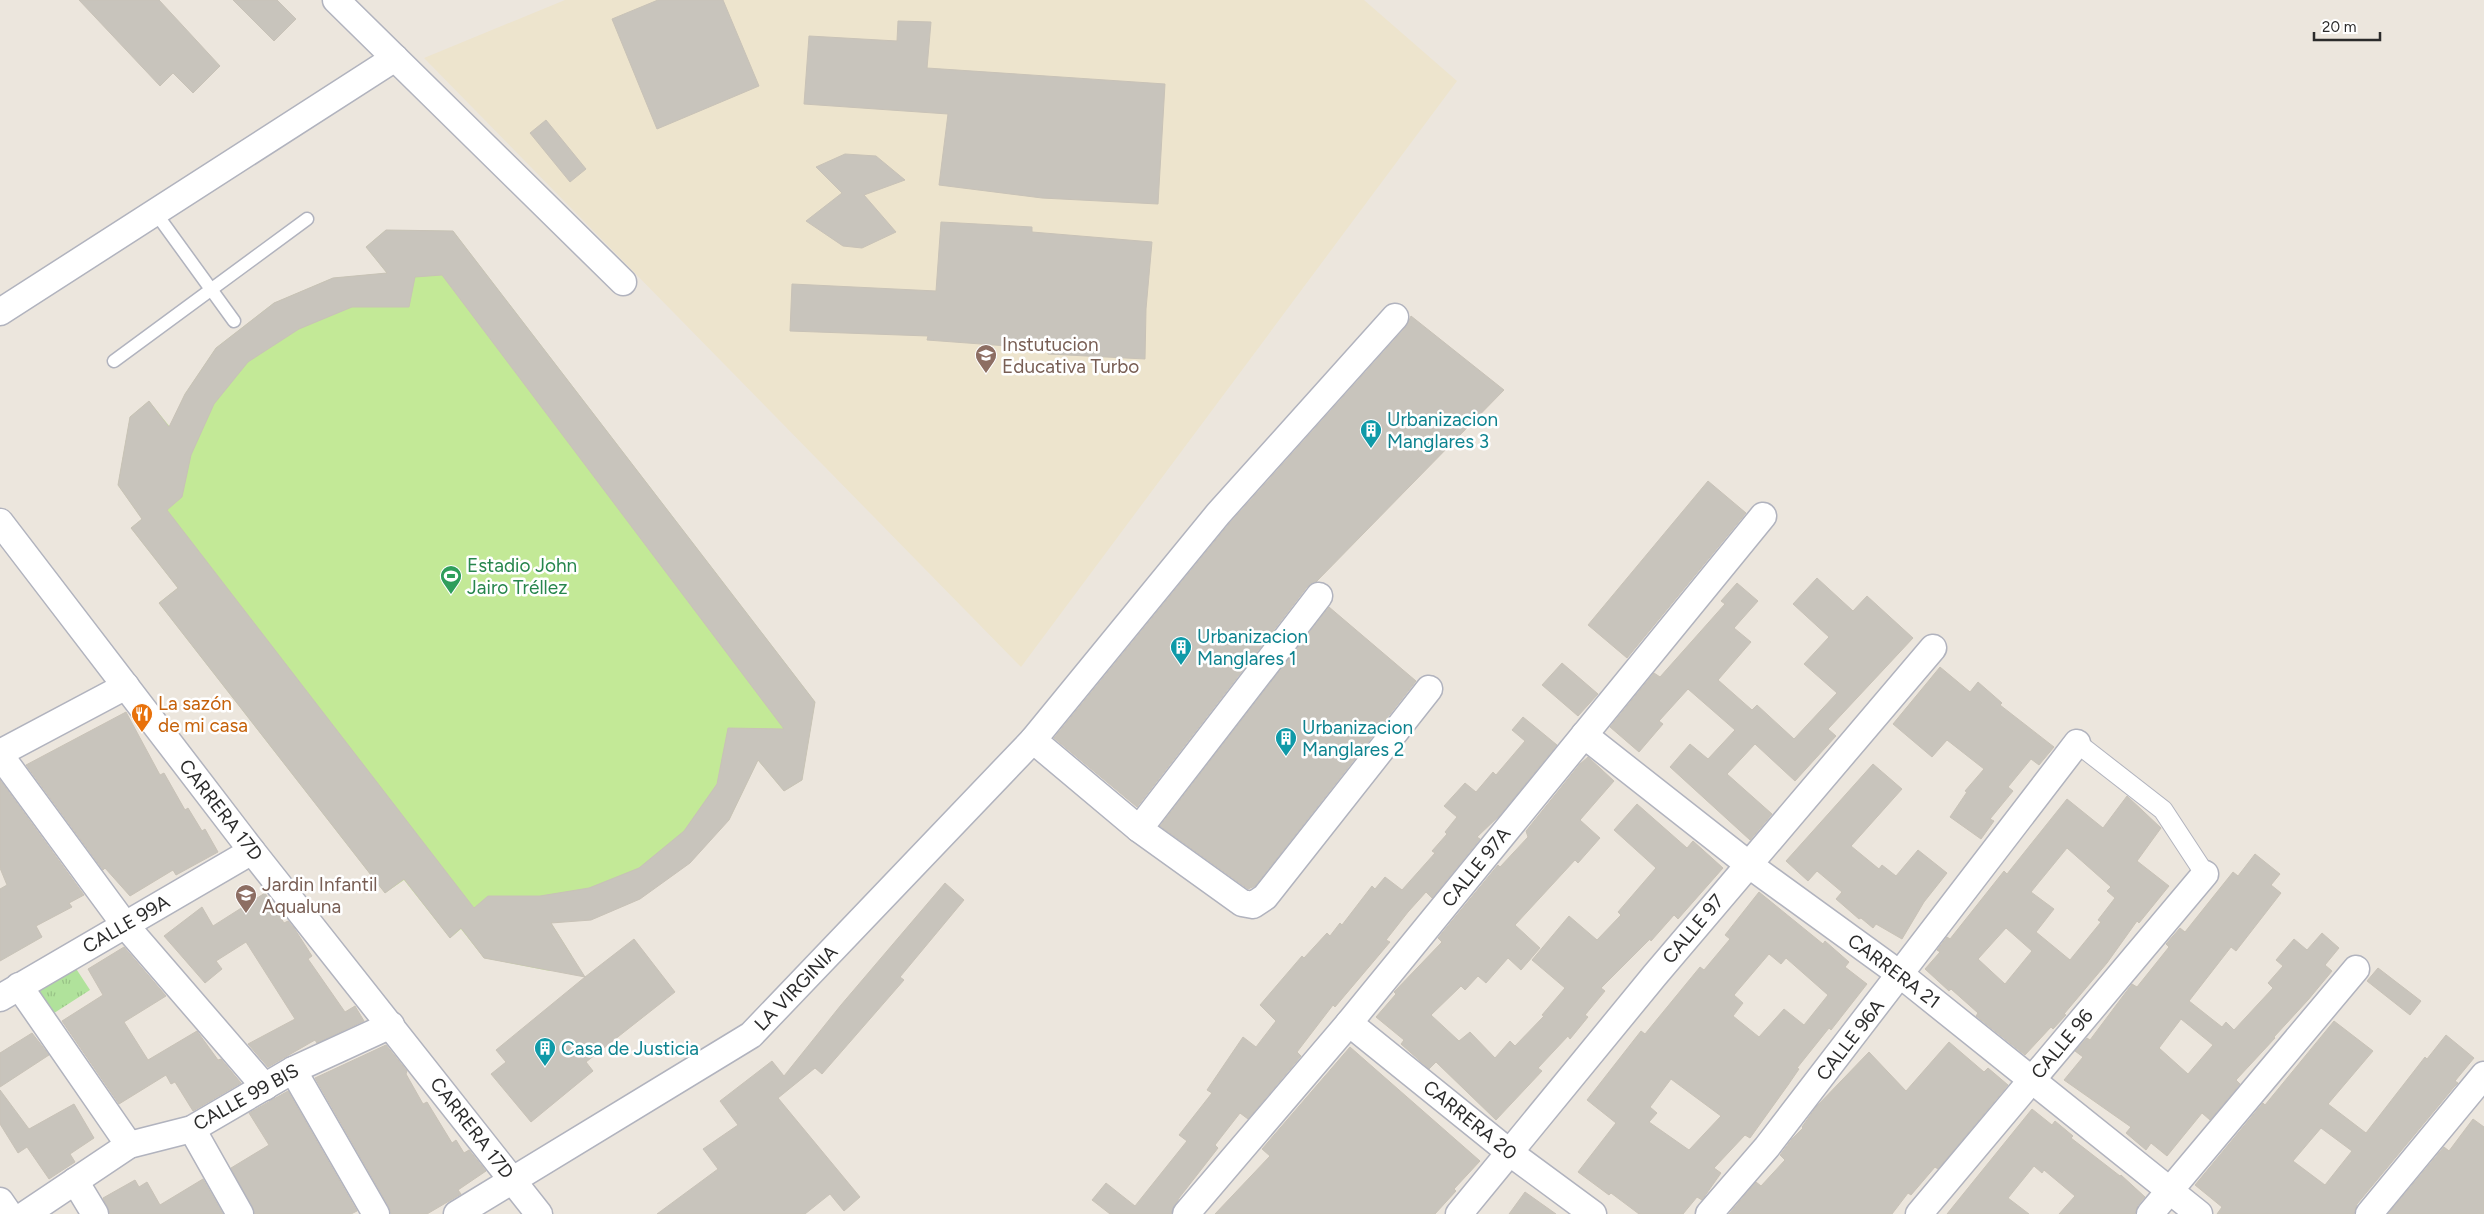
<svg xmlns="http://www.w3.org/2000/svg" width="2484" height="1214" font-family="Figtree,sans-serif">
<defs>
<pattern id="grass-tufts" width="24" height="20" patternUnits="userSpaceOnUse" patternTransform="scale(1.25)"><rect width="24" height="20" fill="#b0e29b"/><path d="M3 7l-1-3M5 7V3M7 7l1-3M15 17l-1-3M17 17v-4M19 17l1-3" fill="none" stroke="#98c286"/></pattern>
</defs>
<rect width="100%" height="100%" fill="#ece6dd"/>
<polygon fill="#ede4cd" points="565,0 1364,0 1457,81 1021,667 424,58"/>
<polygon fill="url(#grass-tufts)" points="73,964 90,990 51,1015 34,989"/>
<polygon fill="#c3e997" points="386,230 453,231 815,702 802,780 784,791 758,760 729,820 551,923 572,956 550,971 484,958 461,929 450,938 404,880 385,893 159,603 178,588 131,528 142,519 118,485 130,417 149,401 170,427 185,394 216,348 274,303 333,278 387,273 366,247"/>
<g fill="#c8c4bc" stroke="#c8c2b7" fill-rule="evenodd">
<polygon points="79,0 159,0 220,66 193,93 173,73 160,86"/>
<polygon points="233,0 277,0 296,19 274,41"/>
<polygon points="658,0 723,0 759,86 657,129 612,19"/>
<polygon points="898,21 931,22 927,68 1165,84 1158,204 1042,198 939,185 948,114 804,104 809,36 897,41"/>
<polygon points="546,120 586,169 570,182 530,133"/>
<polygon points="845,154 876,156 905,180 864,195 896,232 862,248 843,246 806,221 842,193 816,167"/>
<polygon points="941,222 1032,227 1032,232 1152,242 1146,309 1145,359 1048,354 1048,349 927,340 928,336 790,331 792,284 936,291"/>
<path d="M386,230L453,231L815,702L802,780L784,791L758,760L729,820L690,863L640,899L591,920L551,923L585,977L634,939L675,992L586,1062L593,1071L531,1122L491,1074L506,1062L496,1050L585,977L484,958L461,928L450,938L404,879L385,893L159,603L178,588L131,528L142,519L118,485L130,417L149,401L169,427L185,394L216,348L274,303L333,278L387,273L366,247ZM442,275L784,729L728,728L717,784L684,831L639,868L589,888L540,896H488L474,908L167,510L182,497L191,455L214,404L248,362L299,329L352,307H409L415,277Z"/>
<polygon points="1411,316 1504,390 1316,582 1307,587 1137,807 1054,738 1229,524 1406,327"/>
<polygon points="1708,481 1746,513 1627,658 1588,625"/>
<polygon points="1817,578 1853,611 1867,596 1913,638 1828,729 1836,736 1795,781 1755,744 1727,774 1772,814 1750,840 1670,767 1690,744 1708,759 1735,730 1688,689 1659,721 1663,724 1639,752 1610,727 1654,673 1660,677 1725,604 1721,601 1737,583 1758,601 1734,628 1751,642 1718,680 1752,710 1757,705 1794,739 1837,693 1804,664 1829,637 1793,604"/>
<polygon points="1329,607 1416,681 1255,886 1248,889 1160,826"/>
<polygon points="1562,663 1598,694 1578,716 1542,685"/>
<polygon points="1940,667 1970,692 1978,682 2002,703 2000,705 2054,747 2039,765 2031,759 2008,787 2013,791 1990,819 1994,821 1981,839 1950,817 1967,792 1965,791 1984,769 1947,740 1932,757 1893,724"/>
<polygon points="126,712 160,775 164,773 185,810 188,808 202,831 205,829 218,852 176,875 173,870 130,896 105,868 103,870 26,765"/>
<polygon points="1523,717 1557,745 1499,816 1477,837 1480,839 1432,898 1426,892 1408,912 1386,940 1390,942 1335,1007 1333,1005 1297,1052 1301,1056 1248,1119 1240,1113 1215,1145 1218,1148 1179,1198 1171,1214 1110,1214 1092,1200 1106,1183 1135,1206 1187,1141 1179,1135 1212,1093 1207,1090 1243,1037 1256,1047 1276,1021 1260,1005 1302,956 1304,958 1327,933 1330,936 1340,923 1342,925 1372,886 1375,889 1385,877 1402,890 1435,853 1432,851 1447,834 1445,832 1457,817 1444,806 1465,783 1476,792 1493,772 1496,775 1525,741 1512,730"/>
<polygon points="1588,757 1614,781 1580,820 1600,838 1578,863 1575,860 1515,925 1540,948 1521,970 1508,958 1486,983 1478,976 1465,990 1461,986 1431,1015 1459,1041 1470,1032 1495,1058 1510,1041 1515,1046 1544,1016 1542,1015 1565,988 1532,960 1569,916 1597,940 1621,915 1618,912 1656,868 1614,830 1637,804 1687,848 1693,841 1723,868 1678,919 1674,915 1651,941 1650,939 1601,988 1605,991 1585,1015 1588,1017 1570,1039 1568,1036 1538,1068 1542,1071 1496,1120 1436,1062 1429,1069 1401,1044 1404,1040 1376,1017 1396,994 1394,992 1442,942 1438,938 1498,865 1500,867 1528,837 1526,831 1580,764"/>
<polygon points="1873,764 1902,789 1851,846 1879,869 1882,865 1896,876 1918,850 1947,873 1924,902 1902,939 1876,924 1873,928 1861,918 1859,919 1836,899 1842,892 1817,871 1808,881 1786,861"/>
<polygon points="0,780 84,895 69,903 72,907 36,926 42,937 0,961 0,889 7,885 0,868"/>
<path d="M2127,796L2161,828L2137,861L2169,886L2139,923L2137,921L2107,963L2064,1014L2066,1015L2053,1029L2051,1027L2025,1055L1976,1016L1978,1013L1951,989L1949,991L1925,969L1940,952L1937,950L1947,937L1950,939L2004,871L2007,874L2067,799L2103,828ZM2067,848L2111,887L2107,891L2115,898L2098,920L2101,922L2070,960L2036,932L2054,909L2031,892ZM2006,928L2032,951L2005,984L1978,959Z"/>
<path d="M2255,854L2280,874L2271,885L2281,893L2236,951L2231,947L2189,1001L2222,1027L2226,1022L2234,1030L2273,988L2268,983L2283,966L2276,960L2294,939L2307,950L2322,933L2339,948L2325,965L2332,971L2308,1000L2274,1037L2275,1038L2236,1080L2240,1084L2210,1120L2202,1113L2167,1156L2151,1143L2146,1150L2126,1133L2131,1127L2064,1080L2083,1057L2075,1051L2087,1038L2090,1040L2132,984L2137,987L2169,947L2166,944L2180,928L2185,932L2233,872L2238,876ZM2181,1019L2213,1045L2188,1074L2159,1048Z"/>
<polygon points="945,883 964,900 900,977 904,980 822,1074 815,1068 778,1098 860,1197 844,1211 830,1194 805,1214 657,1214 718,1169 703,1149 738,1125 720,1101 772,1061 784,1076 841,1005"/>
<path d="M1759,892L1823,944L1825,941L1849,962L1845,967L1867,984L1831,1030L1829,1028L1797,1068L1799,1069L1788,1085L1750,1138L1745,1135L1714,1168L1721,1173L1702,1200L1697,1197L1683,1214H1639L1611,1193L1609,1195L1578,1172L1616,1123L1587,1100L1641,1031L1645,1034L1700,967L1704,970L1730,939L1725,935ZM1769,954L1781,964L1786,958L1828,995L1804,1025L1784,1009L1759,1037L1733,1016L1743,1003L1734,995ZM1671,1079L1721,1116L1689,1150L1649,1122L1657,1113L1650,1107Z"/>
<polygon points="265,893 284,923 288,921 294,928 312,956 308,959 345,1012 355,1006 364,1021 317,1043 315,1040 268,1067 248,1044 295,1019 246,942 216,961 222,969 205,983 164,936 202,907 213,926"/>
<polygon points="124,947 166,996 124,1022 148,1060 197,1031 218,1060 221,1059 241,1083 193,1111 175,1082 171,1084 166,1075 119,1104 62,1021 103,995 88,969"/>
<polygon points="2378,968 2421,1001 2410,1015 2367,981"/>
<path d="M2334,1021L2373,1051L2328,1104L2366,1133L2425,1057L2427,1059L2446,1035L2474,1058L2455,1081L2458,1083L2454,1087L2357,1204L2354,1214H2217L2222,1207L2195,1185L2263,1103L2265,1105ZM2321,1128L2352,1151L2325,1185L2293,1161Z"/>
<polygon points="32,1033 49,1055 0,1087 0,1053"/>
<polygon points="1949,1042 1984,1072 1988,1068 2008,1085 1938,1169 1935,1167 1911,1195 1908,1193 1892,1214 1729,1214 1756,1182 1761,1186 1785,1160 1780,1155 1792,1139 1803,1128 1802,1127 1816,1107 1869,1052 1906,1091"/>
<polygon points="386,1045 407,1071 406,1074 423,1104 427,1102 452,1143 456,1140 464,1153 469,1150 486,1171 458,1190 461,1194 427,1214 391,1214 389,1207 315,1078"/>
<polygon points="1350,1047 1480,1161 1454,1189 1456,1191 1435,1214 1215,1214 1270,1156 1262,1149"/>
<polygon points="0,1090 29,1129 74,1104 94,1138 70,1154 75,1162 49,1179 27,1147 18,1153 0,1124"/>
<polygon points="288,1091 357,1211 351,1214 255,1214 231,1168 269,1145 249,1113"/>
<polygon points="2032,1109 2052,1125 2055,1121 2073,1136 2071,1138 2120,1176 2121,1175 2145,1197 2138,1205 2135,1214 2059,1214 2075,1196 2044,1170 2042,1173 2034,1166 2008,1198 2029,1214 1947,1214"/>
<polygon points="2473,1119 2484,1127 2484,1214 2388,1214 2444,1147 2449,1151"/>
<polygon points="203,1179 223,1214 110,1214 103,1198 135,1180 139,1187 147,1182 160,1205"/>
<polygon points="1525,1192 1556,1214 1509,1214"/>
</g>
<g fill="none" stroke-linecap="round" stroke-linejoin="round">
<g stroke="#b1b3be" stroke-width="15">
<g id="service">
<polyline points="155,212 234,321"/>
<polyline points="114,361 307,219"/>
</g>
</g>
<g stroke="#b1b3be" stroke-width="21">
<polyline id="pedestrian" points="2077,743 2163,810 2205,874"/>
</g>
<g stroke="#b1b3be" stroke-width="29">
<g id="minor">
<polyline points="336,0 623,282"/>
<polyline points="0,312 395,58"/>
<polyline points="1395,317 1218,514 1033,740 1139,829 1242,903 1253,905 1265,897 1429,689"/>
<polyline points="0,522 252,851 539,1214"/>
<polyline points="1584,735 1748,864 1901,975 2199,1214"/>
<polyline points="0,753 126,686"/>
<polyline points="0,755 125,925 265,1087"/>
<polyline points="1139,829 1319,596"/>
<polyline points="19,986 129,1145"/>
<polyline points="0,998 252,851"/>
<polyline points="1349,1023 1509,1152 1593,1214"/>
<polyline points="293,1070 376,1214"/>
<polyline points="192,1129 240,1214"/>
<polyline points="75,1181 95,1214"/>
<polyline points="0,1201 9,1214"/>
<polyline points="26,1214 129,1145 192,1129 293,1070 391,1025"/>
<polyline points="457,1214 751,1035 1033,740"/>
<polyline points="1186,1214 1349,1023 1763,516"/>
<polyline points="1459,1214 1655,975 1933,648"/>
<polyline points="1709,1214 1767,1147 2077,743"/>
<polyline points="1919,1214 2205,874"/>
<polyline points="2150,1214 2356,969"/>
<polyline points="2369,1214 2484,1075"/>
</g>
</g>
<use href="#service" stroke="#fff" stroke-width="12"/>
<use href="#pedestrian" stroke="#fff" stroke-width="19"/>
<use href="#minor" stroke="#fff" stroke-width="26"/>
</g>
<defs>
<g id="school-pin" transform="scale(1.125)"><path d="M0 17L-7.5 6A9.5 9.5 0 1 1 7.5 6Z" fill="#8d6e63" stroke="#fff"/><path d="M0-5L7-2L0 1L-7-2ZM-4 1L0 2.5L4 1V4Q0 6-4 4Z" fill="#fff"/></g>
<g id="building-pin" transform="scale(1.125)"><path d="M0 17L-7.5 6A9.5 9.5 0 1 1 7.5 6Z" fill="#0f9aa8" stroke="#fff"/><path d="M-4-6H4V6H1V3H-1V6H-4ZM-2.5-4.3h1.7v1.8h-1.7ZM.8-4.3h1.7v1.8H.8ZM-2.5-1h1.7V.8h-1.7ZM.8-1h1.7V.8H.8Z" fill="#fff"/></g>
<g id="stadium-pin" transform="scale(1.125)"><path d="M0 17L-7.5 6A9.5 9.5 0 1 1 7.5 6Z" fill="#2e9e5b" stroke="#fff"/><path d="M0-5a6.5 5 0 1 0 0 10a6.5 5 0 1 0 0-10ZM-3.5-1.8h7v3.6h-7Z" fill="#fff"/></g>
<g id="restaurant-pin" transform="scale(1.125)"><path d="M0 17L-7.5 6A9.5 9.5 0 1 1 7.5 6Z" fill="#e8710a" stroke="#fff"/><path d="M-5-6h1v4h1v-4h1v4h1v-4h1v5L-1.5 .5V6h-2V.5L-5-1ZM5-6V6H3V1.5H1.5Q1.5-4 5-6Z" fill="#fff"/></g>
</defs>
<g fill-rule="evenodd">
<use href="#school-pin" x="986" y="355"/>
<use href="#building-pin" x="1371" y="430"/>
<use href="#stadium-pin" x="451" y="576"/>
<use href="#building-pin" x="1181" y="647"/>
<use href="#restaurant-pin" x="142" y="714"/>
<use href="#building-pin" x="1286" y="738"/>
<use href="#school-pin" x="246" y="895"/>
<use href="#building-pin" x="545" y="1048"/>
</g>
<g text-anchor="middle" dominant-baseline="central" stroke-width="5" stroke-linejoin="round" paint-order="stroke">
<g font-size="19" fill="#785e54" stroke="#fff" text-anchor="start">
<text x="1002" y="344">Instutucion<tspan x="1002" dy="22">Educativa Turbo</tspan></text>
<text x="262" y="884">Jardin Infantil<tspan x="262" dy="22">Aqualuna</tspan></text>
</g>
<g font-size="19" fill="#0d838f" stroke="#fff" text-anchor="start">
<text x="1387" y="419">Urbanizacion<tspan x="1387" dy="22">Manglares 3</tspan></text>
<text x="1197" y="636">Urbanizacion<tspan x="1197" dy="22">Manglares 1</tspan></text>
<text x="1302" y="727">Urbanizacion<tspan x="1302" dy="22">Manglares 2</tspan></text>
<text x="561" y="1048">Casa de Justicia</text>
</g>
<g font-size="19" fill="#27864d" stroke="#fff" text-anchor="start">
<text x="467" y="565">Estadio John<tspan x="467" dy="22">Jairo Tréllez</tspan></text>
</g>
<g font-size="19" fill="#c56008" stroke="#fff" text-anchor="start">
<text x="158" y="703">La sazón<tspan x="158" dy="22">de mi casa</tspan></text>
</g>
<g font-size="19" fill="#2b2b2b" stroke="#fff">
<text transform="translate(221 810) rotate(52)">CARRERA 17D</text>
<text transform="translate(1476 867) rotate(-51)">CALLE 97A</text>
<text transform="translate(126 924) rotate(-30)">CALLE 99A</text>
<text transform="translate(1693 929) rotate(-50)">CALLE 97</text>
<text transform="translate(1894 971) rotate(37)">CARRERA 21</text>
<text transform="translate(796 988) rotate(-46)">LA VIRGINIA</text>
<text transform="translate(1850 1040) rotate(-52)">CALLE 96A</text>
<text transform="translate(2062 1044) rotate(-50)">CALLE 96</text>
<text transform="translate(246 1097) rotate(-29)">CALLE 99 BIS</text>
<text transform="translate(1470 1120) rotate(39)">CARRERA 20</text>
<text transform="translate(472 1128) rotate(52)">CARRERA 17D</text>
</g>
</g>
<path d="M2314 32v8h66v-8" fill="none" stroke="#2b2b2b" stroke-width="2.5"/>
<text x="2322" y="32" font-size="15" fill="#2b2b2b" stroke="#ffffff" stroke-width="4" paint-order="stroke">20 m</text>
</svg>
